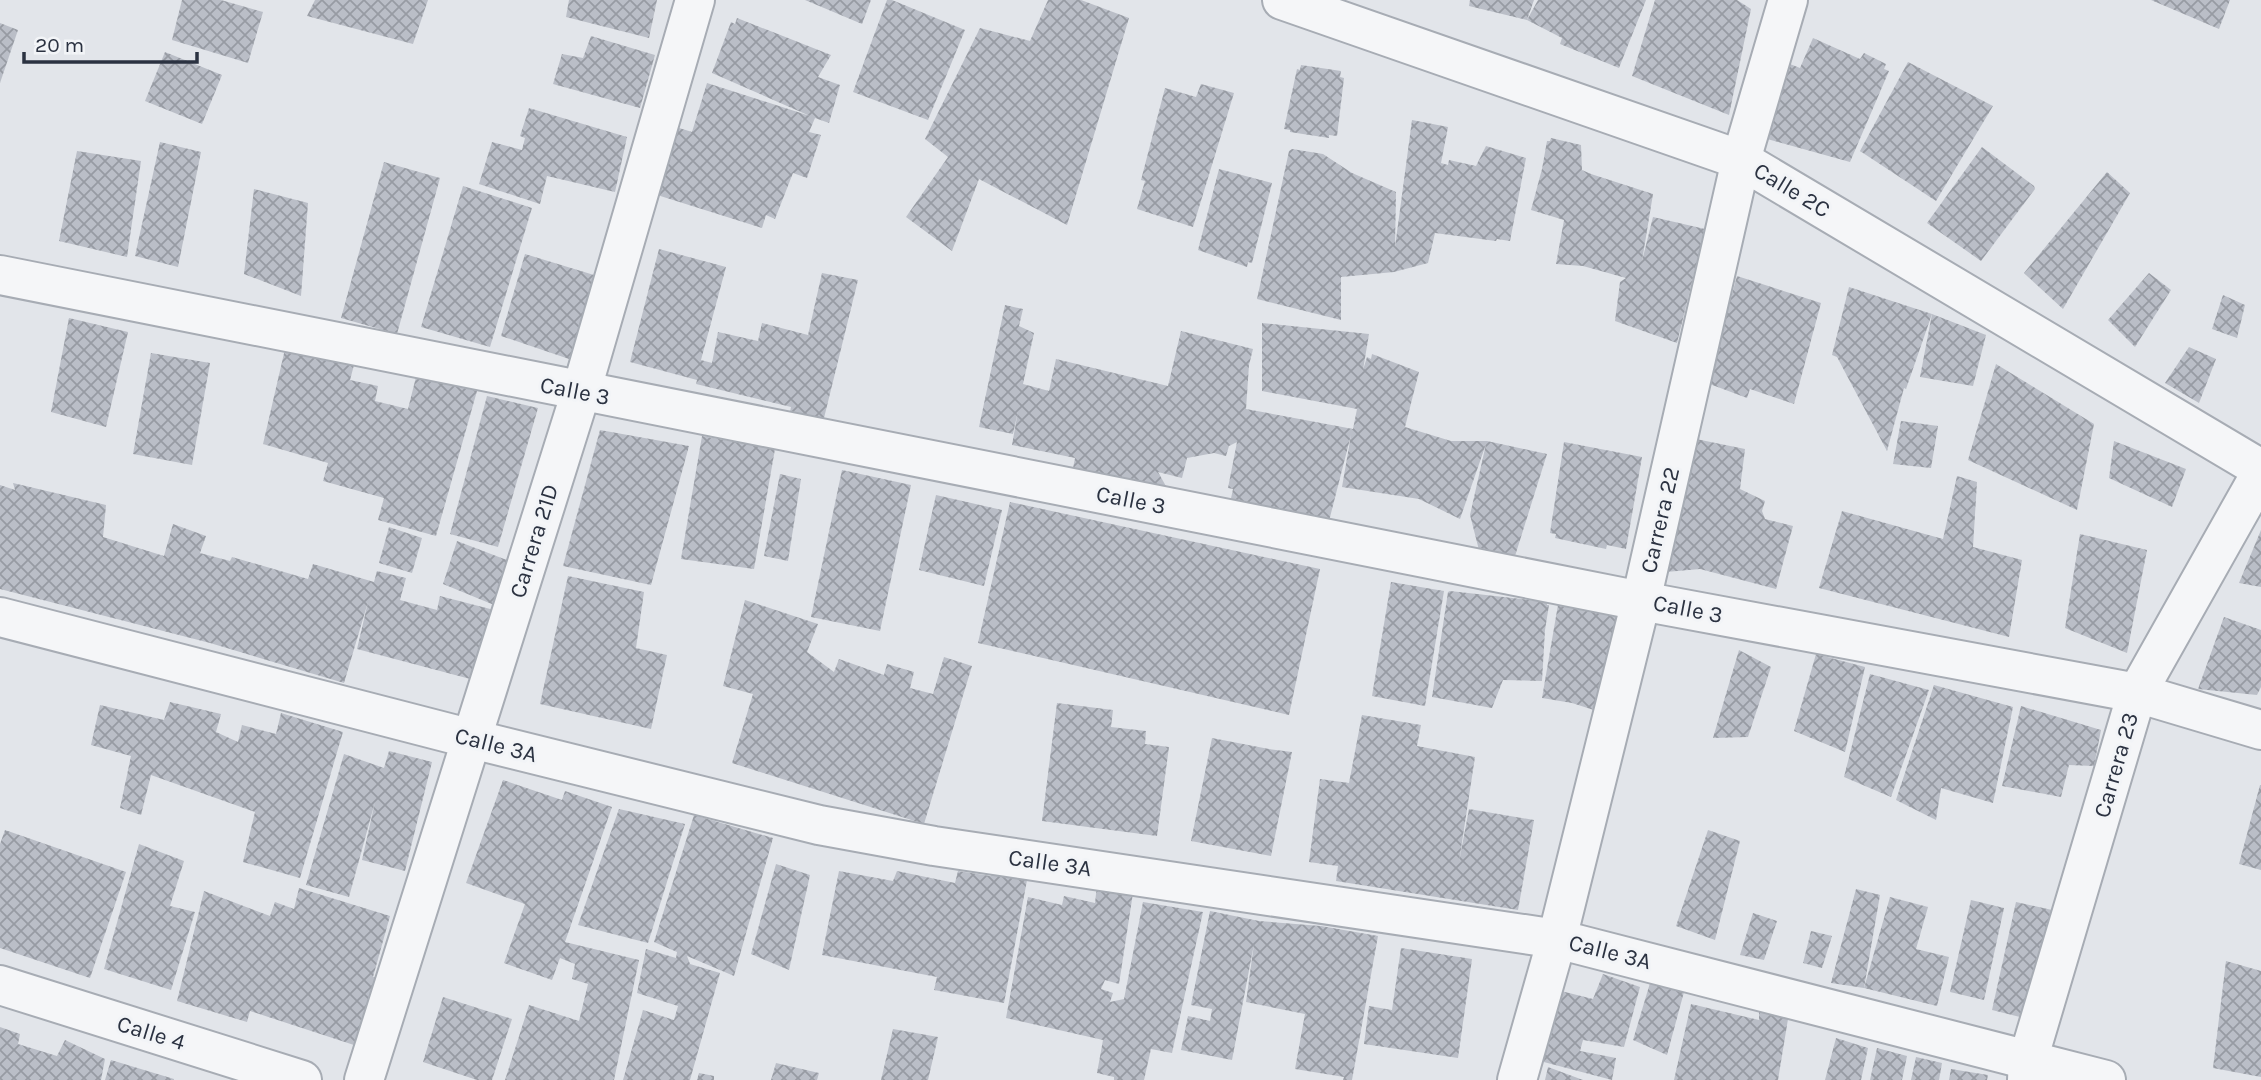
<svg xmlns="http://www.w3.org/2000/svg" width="2261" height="1080" font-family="Karla,sans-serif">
<defs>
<pattern id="building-cross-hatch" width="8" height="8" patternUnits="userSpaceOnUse" patternTransform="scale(1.75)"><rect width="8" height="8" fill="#babec7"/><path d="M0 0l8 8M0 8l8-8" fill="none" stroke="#979ba3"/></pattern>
</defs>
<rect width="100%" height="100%" fill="#e2e5ea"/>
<g fill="url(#building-cross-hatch)">
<polygon points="182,0 221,0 263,12 248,63 172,40"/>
<polygon points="315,0 428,0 413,44 307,16"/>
<polygon points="569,0 657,0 649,38 566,17"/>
<polygon points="805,0 871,0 862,24"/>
<polygon points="887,0 892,0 965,30 928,120 853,92"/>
<polygon points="1048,0 1081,0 1129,18 1067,225 979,179 952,251 906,217 948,157 925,139 980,28 1030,41"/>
<polygon points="1470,0 1534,0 1527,20 1538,0 1646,0 1619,68 1560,44 1562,38 1527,20 1469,6"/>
<polygon points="1655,0 1737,0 1751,9 1729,115 1632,76"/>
<polygon points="2151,0 2230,0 2219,29"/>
<polygon points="737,18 831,55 818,77 840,85 829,123 815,118 809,132 821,135 807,178 793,173 775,219 766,215 762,228 654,194 676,127 692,132 707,83 810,116 712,73 731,22 735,24"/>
<polygon points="0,23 18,30 0,83"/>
<polygon points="591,36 655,55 640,108 553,84 562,54 583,58"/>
<polygon points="1813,38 1860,59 1864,53 1886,64 1884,69 1889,71 1850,162 1767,139 1790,64 1800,68"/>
<polygon points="165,52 222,75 202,124 145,101"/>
<polygon points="1908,62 1993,106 1936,201 1860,151"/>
<polygon points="1301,65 1341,71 1340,77 1344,78 1337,136 1329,135 1329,138 1290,132 1290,130 1284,129 1297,69 1300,70"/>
<polygon points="1201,84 1234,93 1193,227 1137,209 1145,181 1141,180 1165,88 1196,97"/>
<polygon points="529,108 627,137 615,192 547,176 540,204 479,184 492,142 522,150 525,138 520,136"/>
<polygon points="1412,120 1448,127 1441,163 1448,165 1449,160 1476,166 1486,146 1526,158 1510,241 1497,239 1496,241 1435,233 1428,263 1394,272 1341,277 1341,320 1257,299 1289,151 1292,149 1323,154 1352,173 1396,192 1395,247"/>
<polygon points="1551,138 1581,145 1582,170 1591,174 1653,194 1642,261 1653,217 1705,229 1677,343 1615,321 1620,282 1626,278 1583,266 1556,264 1564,220 1531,210 1542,169 1547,141 1550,141"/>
<polygon points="160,142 201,152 178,267 135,256"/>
<polygon points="1982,147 2034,186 2035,189 1981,261 1927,223"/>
<polygon points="77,151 141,161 127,257 59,241"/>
<polygon points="384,162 440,178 397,334 341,318"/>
<polygon points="1219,169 1272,183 1252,263 1248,262 1247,267 1198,250"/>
<polygon points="2107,172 2130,193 2063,309 2024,273"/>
<polygon points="463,186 532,208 490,347 421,327"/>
<polygon points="254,189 308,203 301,296 244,274"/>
<polygon points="659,249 726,267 701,360 712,363 718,332 758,341 762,323 808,335 822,273 858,280 824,418 790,412 791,407 696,384 697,380 630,362"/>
<polygon points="525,254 594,275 572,360 501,336"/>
<polygon points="2149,273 2171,290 2135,347 2108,320"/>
<polygon points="1737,276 1821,303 1794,404 1750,389 1747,398 1707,383"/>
<polygon points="1849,287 1932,314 1906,389 1904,388 1887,451 1837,357 1832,355"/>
<polygon points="2223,295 2245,305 2237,338 2212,329"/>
<polygon points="1005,305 1023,309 1019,326 1034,333 1023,384 1049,391 1056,359 1168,386 1181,331 1253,349 1249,365 1246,409 1353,429 1357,409 1262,391 1262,323 1369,334 1363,370 1367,357 1371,359 1372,354 1419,372 1405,427 1451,441 1487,441 1547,454 1515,556 1480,554 1470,515 1486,444 1460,519 1419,499 1342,487 1351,435 1329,521 1230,503 1233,489 1228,488 1237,442 1229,446 1226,456 1214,453 1187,458 1182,478 1158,472 1167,488 1075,474 1076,468 1073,468 1075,458 1012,445 1018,411 1013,434 979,427"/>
<polygon points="1932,314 1986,335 1973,386 1920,377"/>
<polygon points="69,318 128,332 106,427 51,412"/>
<polygon points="2189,347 2216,359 2199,403 2165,383"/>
<polygon points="285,349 354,365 350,380 378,386 375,401 408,409 416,377 477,391 436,536 378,520 384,498 323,481 328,463 263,444"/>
<polygon points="151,353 210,363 192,465 133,454"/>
<polygon points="1996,364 2094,424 2077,510 1968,460"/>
<polygon points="487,396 538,408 498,547 450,534"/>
<polygon points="1901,421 1938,426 1931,468 1893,464"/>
<polygon points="600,430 689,446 651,585 563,566"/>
<polygon points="702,436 775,449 754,569 681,559"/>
<polygon points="1696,439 1745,449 1740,489 1765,501 1762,511 1765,519 1793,526 1776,589 1700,569 1666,572"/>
<polygon points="2114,441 2186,469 2172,507 2109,478"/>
<polygon points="1564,442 1642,457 1626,549 1607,545 1606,549 1555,538 1556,534 1550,533"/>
<polygon points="842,470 911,485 880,631 811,617"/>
<polygon points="780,474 801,479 788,561 764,556"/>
<polygon points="1957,476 1977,482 1973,547 2022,560 2009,637 1819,588 1842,511 1943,539"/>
<polygon points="13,483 106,505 103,537 164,556 173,524 206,536 200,553 230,561 232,557 308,579 313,564 374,582 377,571 406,578 400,600 437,610 440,596 494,610 474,680 357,649 368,602 344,683 210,643 0,589 0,485 15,490"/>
<polygon points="936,495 1002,510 984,586 919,570"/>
<polygon points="1010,502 1320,569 1289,715 978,643"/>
<polygon points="389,527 422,538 412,573 379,563"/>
<polygon points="2261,530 2261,587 2239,583"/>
<polygon points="2080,534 2147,550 2127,653 2065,628"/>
<polygon points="457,541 517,564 499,607 443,584"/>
<polygon points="568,576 644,592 636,648 667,655 651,729 540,704"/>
<polygon points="1391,582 1444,591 1425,706 1372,696"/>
<polygon points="1450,591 1547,602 1547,605 1549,605 1545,630 1542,681 1503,680 1492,708 1432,697 1448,592"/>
<polygon points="1560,593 1622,603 1600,712 1572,703 1542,698"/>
<polygon points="745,600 818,624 807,652 834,672 839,659 884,675 887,664 914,672 910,688 933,694 944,657 972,666 924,824 732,763 753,694 723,686"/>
<polygon points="2224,617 2261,630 2261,687 2257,695 2198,689"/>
<polygon points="1739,650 1771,667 1748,737 1713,738"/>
<polygon points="1816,654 1865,667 1845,752 1794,731"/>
<polygon points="1870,674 1929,690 1891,797 1844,777"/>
<polygon points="1934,685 2013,707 1993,803 1941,788 1936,820 1896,800"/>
<polygon points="170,702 221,714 216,732 238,742 242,725 276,734 281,713 343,732 300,878 243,862 255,812 151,775 141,815 120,808 131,756 91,745 100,705 164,720"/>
<polygon points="1057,703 1113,710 1111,727 1146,731 1145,744 1169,747 1157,836 1042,821"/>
<polygon points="2021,706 2101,730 2094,766 2069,765 2061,797 2002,786"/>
<polygon points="1362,715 1421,725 1417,746 1475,757 1459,862 1469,809 1534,820 1518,910 1336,881 1338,866 1309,862 1320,779 1349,783"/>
<polygon points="1212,738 1269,749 1292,752 1271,856 1191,841"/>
<polygon points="389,751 432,762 405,871 362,860 375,802 349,897 306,885 344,754 384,768"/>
<polygon points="503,780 562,800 565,791 612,807 565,942 639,960 614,1080 505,1080 529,1005 579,1021 588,984 572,979 575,964 560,958 552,980 504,963 525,904 466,883"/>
<polygon points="2260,785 2261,785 2261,870 2239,864"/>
<polygon points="619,809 685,824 648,943 578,925"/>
<polygon points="694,815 773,838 734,976 687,956 690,964 720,973 690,1080 623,1080 643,1010 674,1020 678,1006 637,993 646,949 676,958 677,952 654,942"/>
<polygon points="5,830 126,872 90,978 0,948 0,844"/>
<polygon points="1708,830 1740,841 1715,940 1676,926"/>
<polygon points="139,844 184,861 170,906 195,912 171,990 104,969"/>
<polygon points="776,864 810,875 789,970 751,954"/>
<polygon points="993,868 1028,875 1004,1003 934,990 937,977 822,955 839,871 893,881 897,871 955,883 958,871 991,876"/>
<polygon points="1097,885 1133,893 1119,984 1105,980 1101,989 1113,993 1110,1002 1124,999 1143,902 1203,912 1172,1053 1151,1049 1144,1080 1114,1080 1114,1077 1097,1073 1103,1040 1006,1018 1028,897 1062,905 1064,896 1095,903"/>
<polygon points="299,888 390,916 373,977 380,978 357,1046 250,1011 247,1022 177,1001 204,891 270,916 275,902 294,909"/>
<polygon points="1856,889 1880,895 1864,988 1831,983"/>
<polygon points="1890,897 1928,907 1916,949 1949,957 1937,1006 1864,988"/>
<polygon points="1971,900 2004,908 1984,1000 1950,992"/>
<polygon points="2016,902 2052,910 2028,1019 1992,1010"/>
<polygon points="1210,911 1259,921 1321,926 1378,936 1352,1080 1343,1080 1344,1077 1295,1069 1305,1014 1246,1002 1254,944 1232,1060 1181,1050 1188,1016 1210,1021 1212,1009 1191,1005"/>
<polygon points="1753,913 1777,921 1764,960 1740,955"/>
<polygon points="1811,931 1832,936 1822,968 1803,963"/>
<polygon points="1401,948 1472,959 1458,1058 1364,1044 1369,1006 1392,1010"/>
<polygon points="2226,961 2261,971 2261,1077 2213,1068"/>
<polygon points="1603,974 1640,987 1624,1047 1583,1040 1580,1051 1616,1058 1612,1080 1540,1061 1557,990 1593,999"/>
<polygon points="1650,983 1684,992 1667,1055 1633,1040"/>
<polygon points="443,997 512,1019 492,1080 477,1080 423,1062"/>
<polygon points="1691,1004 1759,1020 1759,1010 1789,1013 1778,1080 1674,1080"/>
<polygon points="0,1027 20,1034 18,1044 57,1056 65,1040 105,1059 101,1080 0,1080"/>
<polygon points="893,1029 938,1037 928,1080 881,1080"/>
<polygon points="1836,1038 1868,1048 1861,1080 1825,1080"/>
<polygon points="1877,1048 1907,1056 1902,1080 1870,1080"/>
<polygon points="1916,1057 1942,1063 1939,1080 1911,1080"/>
<polygon points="111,1060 174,1079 174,1080 105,1080"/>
<polygon points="776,1063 819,1073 817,1080 771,1080"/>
<polygon points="1548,1067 1583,1080 1545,1080"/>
<polygon points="1951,1069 1988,1075 1987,1080 1949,1080"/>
<polygon points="699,1073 714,1076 714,1080 697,1080"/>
</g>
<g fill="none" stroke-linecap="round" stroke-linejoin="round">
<g stroke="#a7acb4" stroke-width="42">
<g id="minor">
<polyline points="1282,0 1741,160 2261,469"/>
<polyline points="0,275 1641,601 2137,693 2261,730"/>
<polyline points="0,617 472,739 819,825 934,846 1557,939 2106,1080"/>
<polyline points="0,985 302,1080"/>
<polyline points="364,1080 581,392 695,0"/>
<polyline points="1517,1080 1557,939 1641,601 1741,160 1788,0"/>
<polyline points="2027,1080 2028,1060 2137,693 2261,473"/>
</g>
</g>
<use href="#minor" stroke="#f5f6f8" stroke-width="38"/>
</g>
<g text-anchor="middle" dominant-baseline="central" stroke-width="6" stroke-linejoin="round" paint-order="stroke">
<g font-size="23" fill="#2b3241" stroke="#f2f4f7">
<text transform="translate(1792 190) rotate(31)">Calle 2C</text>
<text transform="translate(575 391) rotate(11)">Calle 3</text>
<text transform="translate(1131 500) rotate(11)">Calle 3</text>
<text transform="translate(1660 520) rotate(-77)">Carrera 22</text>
<text transform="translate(534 541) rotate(-73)">Carrera 21D</text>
<text transform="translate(1688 609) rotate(11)">Calle 3</text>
<text transform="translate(496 745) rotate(14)">Calle 3A</text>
<text transform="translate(2116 765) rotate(-74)">Carrera 23</text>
<text transform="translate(1050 863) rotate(8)">Calle 3A</text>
<text transform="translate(1610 952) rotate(14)">Calle 3A</text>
<text transform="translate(151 1033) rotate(17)">Calle 4</text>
</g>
</g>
<path d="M24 52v10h173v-10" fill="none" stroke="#2b3241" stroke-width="3.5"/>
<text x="35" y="52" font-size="21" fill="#2b3241" stroke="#f2f4f7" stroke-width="5" paint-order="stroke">20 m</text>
</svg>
